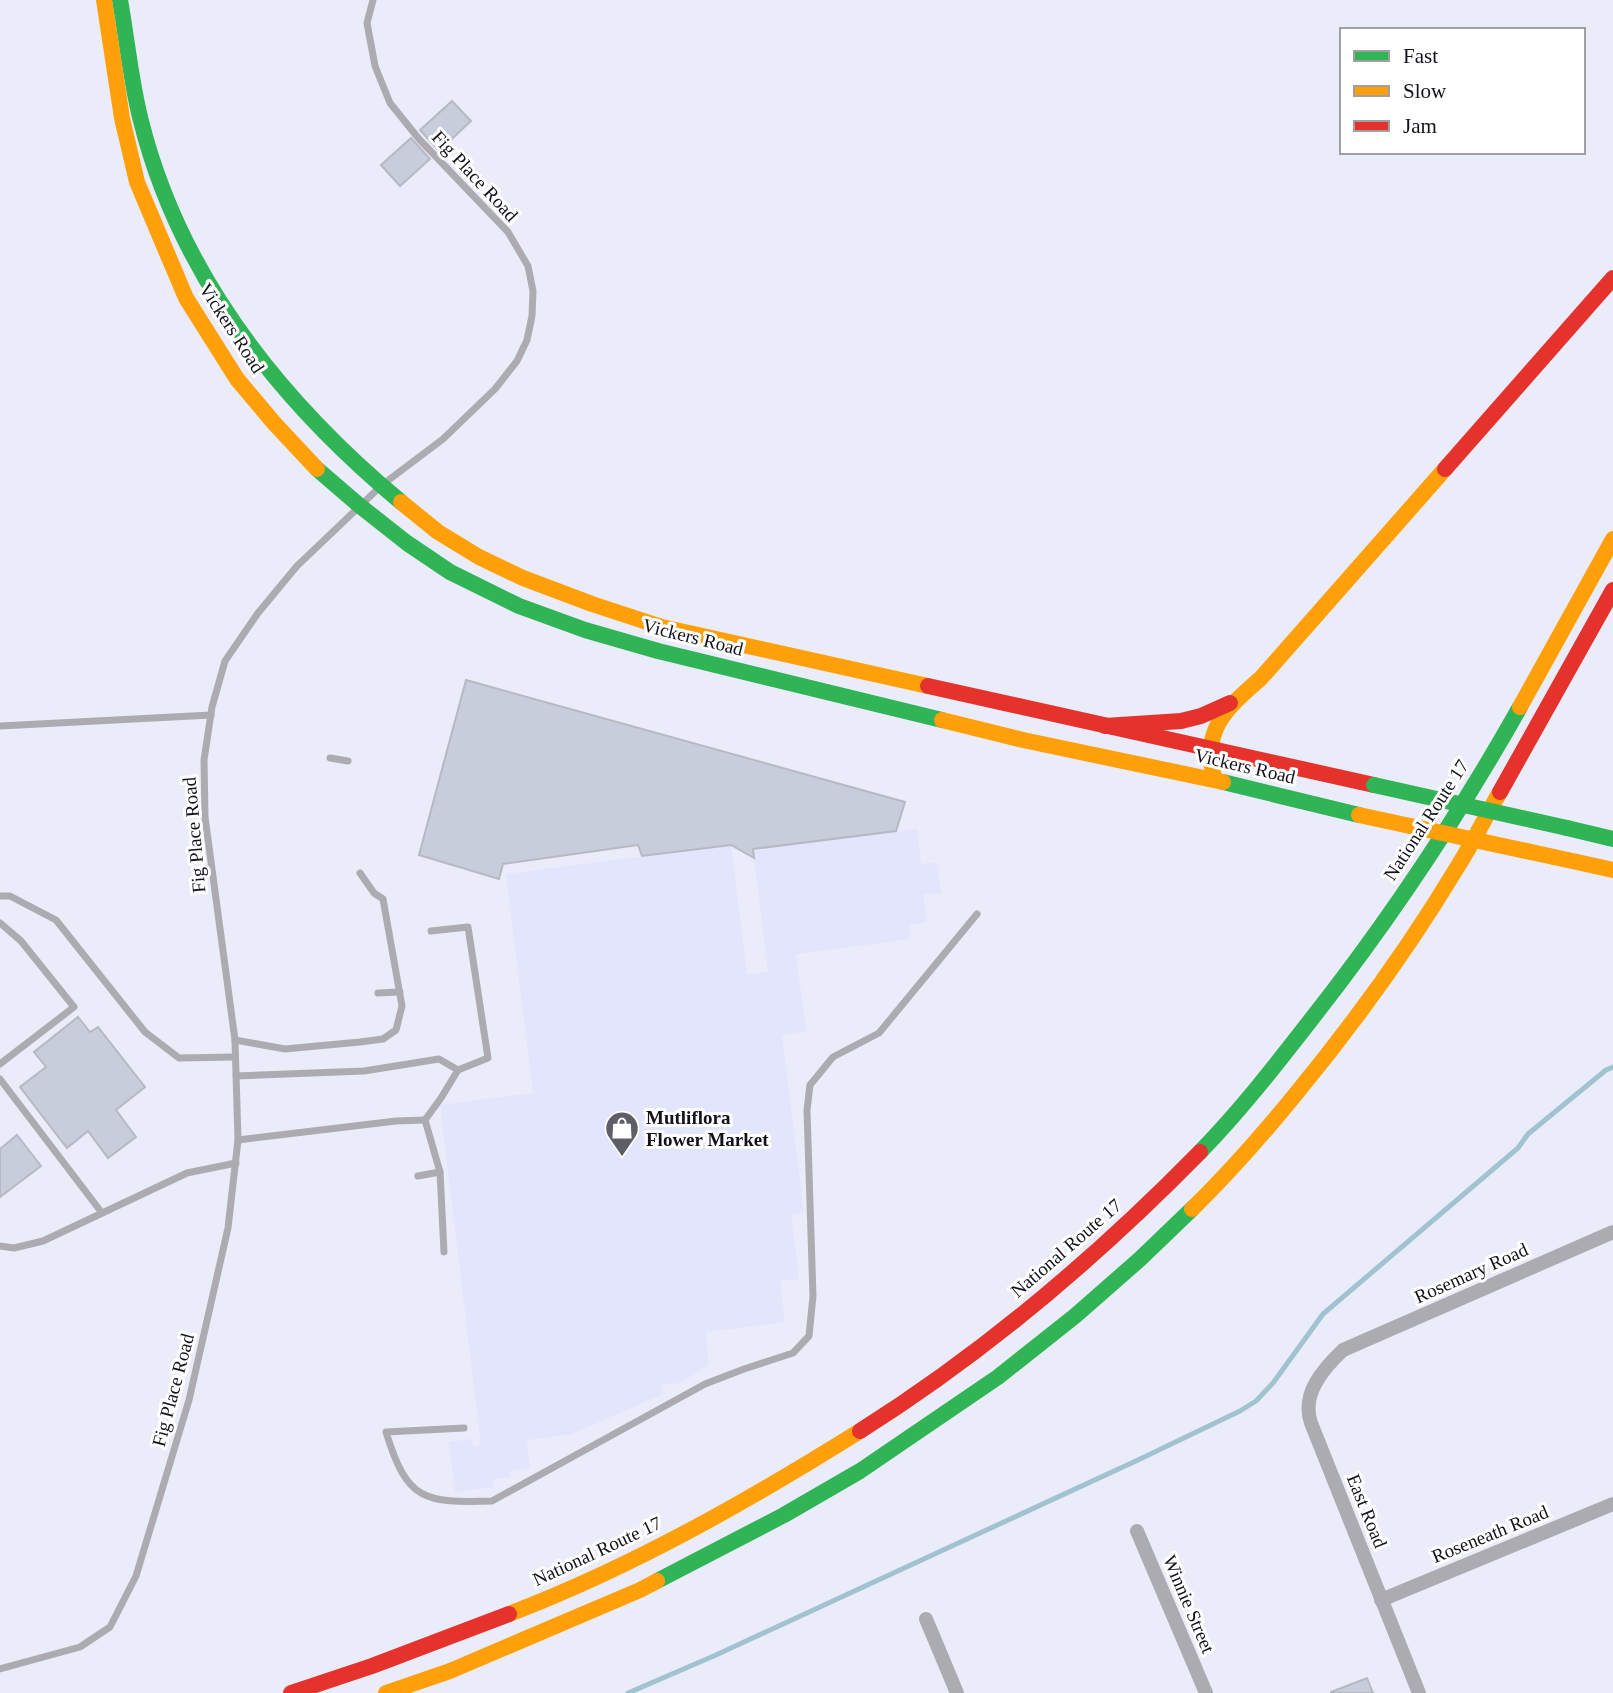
<svg xmlns="http://www.w3.org/2000/svg" width="1613" height="1693" font-family="Georgia,serif">
<rect width="100%" height="100%" fill="#ebecf9"/>
<polygon fill="#e2e5fb" points="917,829 921,864 937,862 941,893 923,895 927,922 909,925 911,939 796,954 806,1031 782,1035 804,1212 791,1214 799,1279 780,1281 785,1322 706,1332 709,1365 680,1383 662,1385 663,1394 572,1434 527,1440 530,1468 510,1471 510,1477 493,1479 493,1487 455,1492 449,1442 472,1439 473,1447 481,1445 440,1105 533,1093 506,874 731,845 747,975 768,971 753,849"/>
<g fill="none" stroke-linecap="round" stroke-linejoin="round">
<polyline stroke="#a1c2d1" stroke-width="5" points="628,1693 716,1655 1138,1460 1240,1411 1256,1401 1273,1383 1323,1314 1518,1148 1528,1134 1606,1070 1613,1067"/>
</g>
<g fill="#c7cdda" stroke="#b6b9c2" stroke-width="2">
<polygon points="452,101 471,121 439,151 420,130"/>
<polygon points="411,138 430,159 400,186 381,165"/>
<polygon points="466,680 905,802 896,831 753,849 754,858 731,845 642,856 638,845 503,864 499,879 419,855"/>
<polygon points="78,1017 90,1032 98,1027 145,1087 116,1110 136,1137 108,1158 88,1131 67,1148 20,1087 46,1067 34,1052"/>
<polygon points="17,1135 41,1166 0,1197 0,1149"/>
<polygon points="1367,1678 1373,1693 1331,1693 1331,1692"/>
</g>
<g fill="none" stroke-linecap="round" stroke-linejoin="round">
<g stroke="#adabb2" stroke-width="7">
<polyline points="0,726 211,715"/>
<polyline points="330,758 348,761"/>
<polyline points="0,896 10,896 56,920 145,1032 179,1058 235,1057"/>
<polyline points="0,923 21,941 74,1007 0,1064"/>
<polyline points="378,993 400,992"/>
<polyline points="235,1040 285,1049 360,1042 383,1039 396,1030 402,1006 383,899 374,893 360,873"/>
<polyline points="236,1076 364,1071 439,1059 458,1070"/>
<polyline points="0,1079 102,1213"/>
<polyline points="425,1120 441,1098 458,1070 488,1058 468,927 431,931"/>
<polyline points="425,1120 440,1172 444,1252"/>
<polyline points="238,1140 396,1121 425,1120"/>
<polyline points="418,1176 440,1172"/>
<polyline points="0,1246 14,1248 43,1241 187,1173 236,1163"/>
<path d="M464,1428L386,1432C407,1501 424,1503 492,1501L705,1384L744,1369L793,1353L809,1336L813,1296L807,1110L810,1085L833,1057L879,1033L977,914"/>
<polyline points="0,1669 80,1647 110,1627 136,1576 189,1400 228,1228 238,1140 235,1040 205,817 204,760 212,707 225,661 258,613 297,566 382,485 443,439 495,389 517,361 527,340 532,316 533,291 528,266 508,232 419,139 390,103 375,66 367,23 373,0"/>
</g>
<g stroke="#adabb2" stroke-width="14">
<polyline points="1137,1531 1206,1693"/>
<polyline points="1381,1600 1613,1504"/>
<polyline points="926,1619 957,1693"/>
<path d="M1419,1693L1311,1423C1301,1394 1323,1369 1343,1350L1613,1232"/>
</g>
<g stroke="#30b455" stroke-width="16">
<path d="M120,0C127,39 131,83 141,121C180,277 280,401 401,502"/>
<polyline points="317,469 360,506 407,543 450,572 519,606 585,630 658,651 942,720"/>
<polyline points="1223,782 1359,815"/>
<polyline points="1567,828 1613,839"/>
<path d="M1200,1152C1240,1111 1275,1066 1310,1021C1388,922 1458,817 1520,707"/>
<polyline points="657,1581 784,1515 860,1471 998,1377 1075,1316 1140,1259 1192,1209"/>
</g>
<g stroke="#ff9f0a" stroke-width="16">
<polyline points="104,0 122,118 137,182 186,298 237,379 274,423 317,469"/>
<polyline points="401,502 438,532 479,557 523,578 592,604 662,627 928,686"/>
<polyline points="1520,707 1613,539"/>
<polyline points="942,720 1023,740 1223,782"/>
<path d="M1215,780C1200,730 1226,709 1261,678L1445,469"/>
<polyline points="1554,857 1613,870"/>
<path d="M1192,1209C1229,1173 1263,1134 1295,1095C1355,1022 1410,946 1458,866C1473,842 1486,816 1500,792"/>
<path d="M509,1614C632,1567 748,1501 860,1431"/>
<polyline points="386,1693 450,1671 640,1590 657,1581"/>
</g>
<g stroke="#e5322d" stroke-width="16">
<polyline points="1445,469 1613,278"/>
<polyline points="928,686 1374,785"/>
<polyline points="1105,726 1181,721 1201,716 1230,703"/>
<polyline points="1500,792 1613,590"/>
<path d="M860,1431C984,1353 1098,1256 1200,1152"/>
<polyline points="291,1693 372,1666 509,1614"/>
</g>
<polyline stroke="#30b455" stroke-width="16" points="1374,785 1567,828"/>
<polyline stroke="#ff9f0a" stroke-width="16" points="1359,815 1554,857"/>
</g>
<defs>
<g id="shop-pin" transform="scale(1.75)"><path d="M0 17L-7.5 6A9.5 9.5 0 1 1 7.5 6Z" fill="#5e5e68" stroke="#fff"/><path d="M-5-2.5h2.3a2.7 3.5 0 0 1 5.4 0H5L5.5 6h-11ZM-1.5-2.5h3a1.5 2.3 0 0 0-3 0Z" fill="#fff"/></g>
</defs>
<g fill-rule="evenodd">
<use href="#shop-pin" x="622" y="1128"/>
</g>
<g text-anchor="middle" dominant-baseline="central" stroke-width="6" stroke-linejoin="round" paint-order="stroke">
<g font-size="19" fill="#12121a" stroke="#fff">
<text transform="translate(475 176) rotate(47)">Fig Place Road</text>
<text transform="translate(232 328) rotate(57)">Vickers Road</text>
<text transform="translate(693 637) rotate(14)">Vickers Road</text>
<text transform="translate(1245 766) rotate(13)">Vickers Road</text>
<text transform="translate(1426 820) rotate(-57)">National Route 17</text>
<text transform="translate(194 835) rotate(-95)">Fig Place Road</text>
<text transform="translate(1066 1248) rotate(-41)">National Route 17</text>
<text transform="translate(1471 1273) rotate(-24)">Rosemary Road</text>
<text transform="translate(173 1390) rotate(-75)">Fig Place Road</text>
<text transform="translate(1367 1511) rotate(68)">East Road</text>
<text transform="translate(1490 1534) rotate(-22)">Roseneath Road</text>
<text transform="translate(597 1551) rotate(-25)">National Route 17</text>
<text transform="translate(1189 1604) rotate(67)">Winnie Street</text>
</g>
<g font-size="19" font-weight="bold" fill="#12121a" stroke="#fff" text-anchor="start">
<text x="646" y="1117">Mutliflora<tspan x="646" dy="22">Flower Market</tspan></text>
</g>
</g>
<rect x="1340" y="28" width="245" height="126" fill="#ffffff" stroke="#a0a0a3" stroke-width="2"/>
<rect x="1354" y="51" width="35" height="10" fill="#30b455" stroke="#a0a0a3" stroke-width="2"/>
<text x="1403" y="63" font-size="21" fill="#12121a">Fast</text>
<rect x="1354" y="86" width="35" height="10" fill="#ff9f0a" stroke="#a0a0a3" stroke-width="2"/>
<text x="1403" y="98" font-size="21" fill="#12121a">Slow</text>
<rect x="1354" y="121" width="35" height="10" fill="#e5322d" stroke="#a0a0a3" stroke-width="2"/>
<text x="1403" y="133" font-size="21" fill="#12121a">Jam</text>
</svg>
